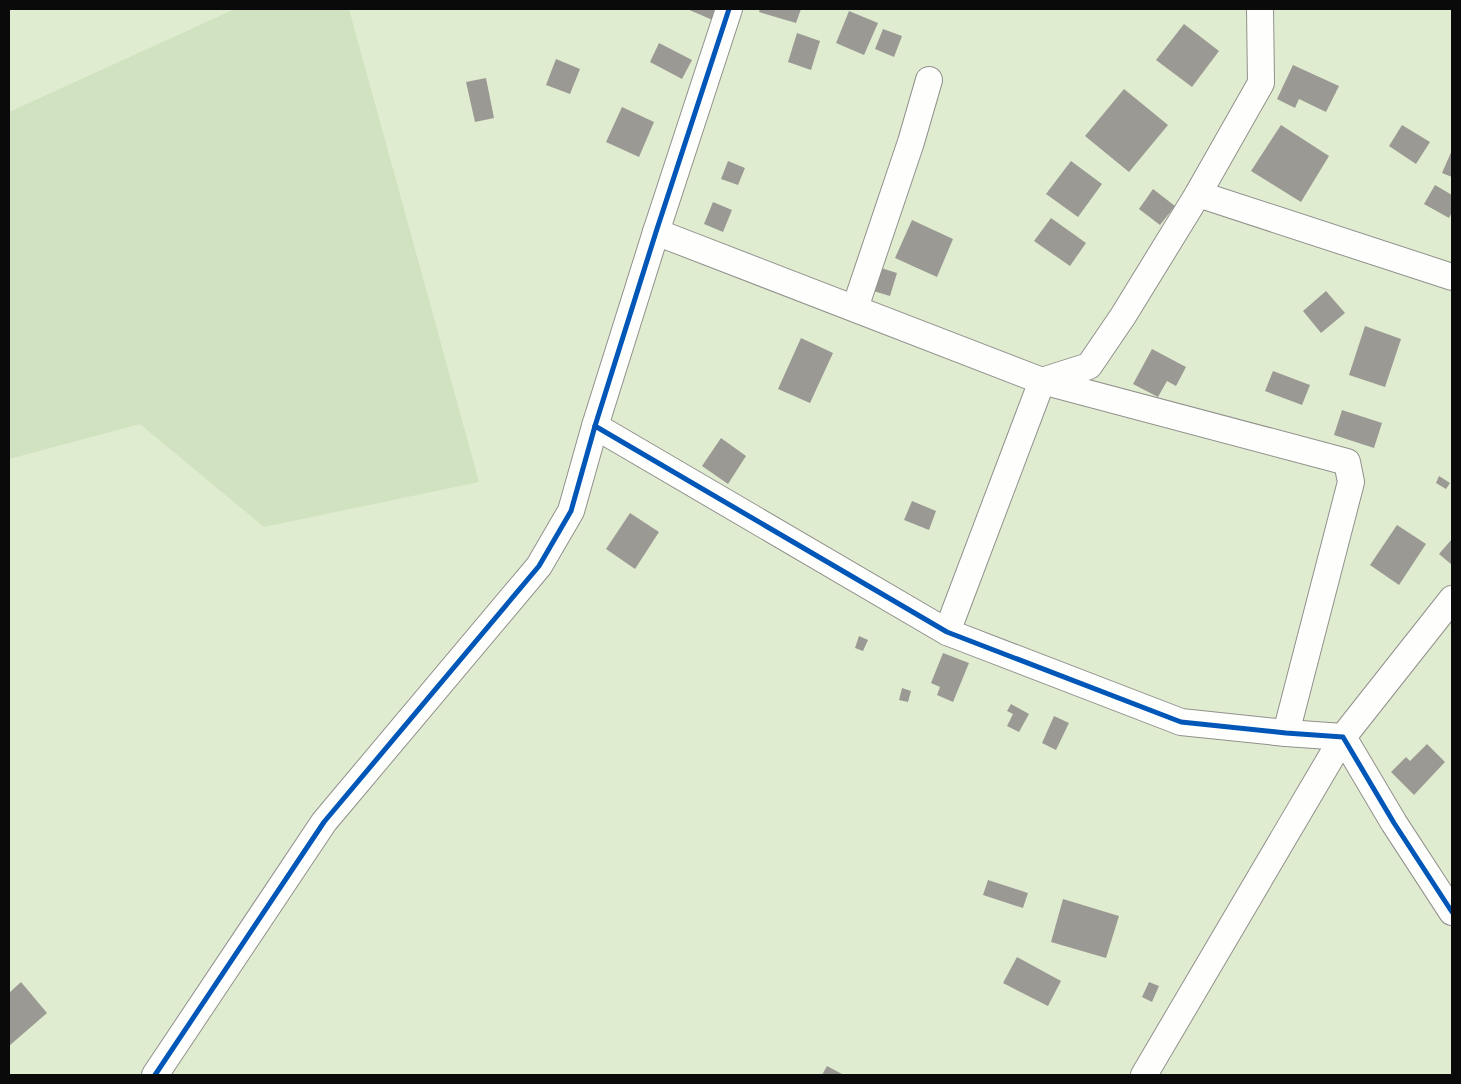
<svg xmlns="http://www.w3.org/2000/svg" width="1461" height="1084" font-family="'Playfair Display',serif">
<rect width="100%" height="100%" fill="#f8f6ee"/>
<rect fill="#e0ecd0" x="9" y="9" width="1443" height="1066"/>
<polygon fill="#d0e2bf" points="235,9 349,9 479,482 264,527 140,424 9,459 9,112"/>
<g fill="#9b9994">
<polygon points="687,9 720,9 715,21"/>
<polygon points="760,9 801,9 796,23 759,12"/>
<polygon points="849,11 878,23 864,55 836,43"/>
<polygon points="1184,24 1219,51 1192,87 1156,60"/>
<polygon points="883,29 902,36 894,57 875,49"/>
<polygon points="797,33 820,41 811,70 788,62"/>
<polygon points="659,43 692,60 682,79 650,62"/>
<polygon points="556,59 580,69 570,94 546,85"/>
<polygon points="1293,65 1339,86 1326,112 1299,99 1295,108 1277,99"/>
<polygon points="486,78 494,118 475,122 466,82"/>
<polygon points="1124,89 1168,125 1129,172 1085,136"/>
<polygon points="622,107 654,122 639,157 606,142"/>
<polygon points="1281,125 1329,156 1301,202 1251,171"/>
<polygon points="1402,125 1430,142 1416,164 1389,146"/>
<polygon points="1452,150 1452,177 1442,173"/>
<polygon points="728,161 745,168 738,185 721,179"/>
<polygon points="1071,161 1102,184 1078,217 1046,194"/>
<polygon points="1435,185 1452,195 1452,212 1449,218 1424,204"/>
<polygon points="1153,189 1175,206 1160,225 1139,209"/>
<polygon points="713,202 732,210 723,232 704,224"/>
<polygon points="1051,218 1086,243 1070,266 1034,241"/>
<polygon points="912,220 953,239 937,277 895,258"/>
<polygon points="878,267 897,273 890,296 870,290"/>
<polygon points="1326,291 1345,313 1321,333 1303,311"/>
<polygon points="1365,326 1401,339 1385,387 1349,375"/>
<polygon points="801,338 833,353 810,403 778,389"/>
<polygon points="1152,349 1186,367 1176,386 1167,381 1158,397 1133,384"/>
<polygon points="1273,371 1310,385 1302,405 1265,391"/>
<polygon points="1342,410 1382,423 1374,448 1334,435"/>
<polygon points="721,438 746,456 728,484 702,466"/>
<polygon points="1439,476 1450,483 1446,489 1436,483"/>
<polygon points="912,501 936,511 929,530 904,520"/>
<polygon points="630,513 659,532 635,569 606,549"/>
<polygon points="1397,525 1426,544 1399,585 1370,565"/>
<polygon points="1452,539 1452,565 1439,554"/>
<polygon points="859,636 868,640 863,651 855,648"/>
<polygon points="943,653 969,663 953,702 937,695 940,687 931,683"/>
<polygon points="902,688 911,691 908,702 899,700"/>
<polygon points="1011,704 1029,714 1019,732 1007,726 1013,714 1007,711"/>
<polygon points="1054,716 1069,723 1056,750 1042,743"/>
<polygon points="1427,744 1445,762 1414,795 1391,772 1406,757 1410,761"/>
<polygon points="988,880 1028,893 1023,908 983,895"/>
<polygon points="1063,899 1119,916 1106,958 1051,942"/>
<polygon points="1017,957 1061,981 1048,1006 1003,983"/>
<polygon points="21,982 47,1013 9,1046 9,993"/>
<polygon points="1149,982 1159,986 1152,1002 1142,997"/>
<polygon points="827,1066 842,1074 841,1075 822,1075"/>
</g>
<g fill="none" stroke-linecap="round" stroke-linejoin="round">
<g stroke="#91908d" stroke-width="28">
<g id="minor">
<polyline points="1198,194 1452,277"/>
<polyline points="656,232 1042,381 1347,462 1351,482 1286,733"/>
<polyline points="855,308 911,142 929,80"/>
<polyline points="595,426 947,632 1181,722 1286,733 1343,737 1394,823 1452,912"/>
<polyline points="947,632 1042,381 1089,366 1123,316 1198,194 1261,83 1260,9"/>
<polyline points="155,1075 324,822 539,566 571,511 595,426 656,232 729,9"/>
<polyline points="1144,1075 1343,737 1452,599"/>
</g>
</g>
<use href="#minor" stroke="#fefefc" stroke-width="26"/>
<g stroke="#fff" stroke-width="8">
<g id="cycleway">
<polyline points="595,426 947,632 1181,722 1286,733 1343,737 1394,823 1452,912"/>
<polyline points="155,1075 324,822 539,566 571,511 595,426 656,232 729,9"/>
</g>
</g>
<use href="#cycleway" stroke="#0057b8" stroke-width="5"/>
</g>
<rect width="1461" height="1084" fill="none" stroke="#0a0a0a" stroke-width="20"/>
</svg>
